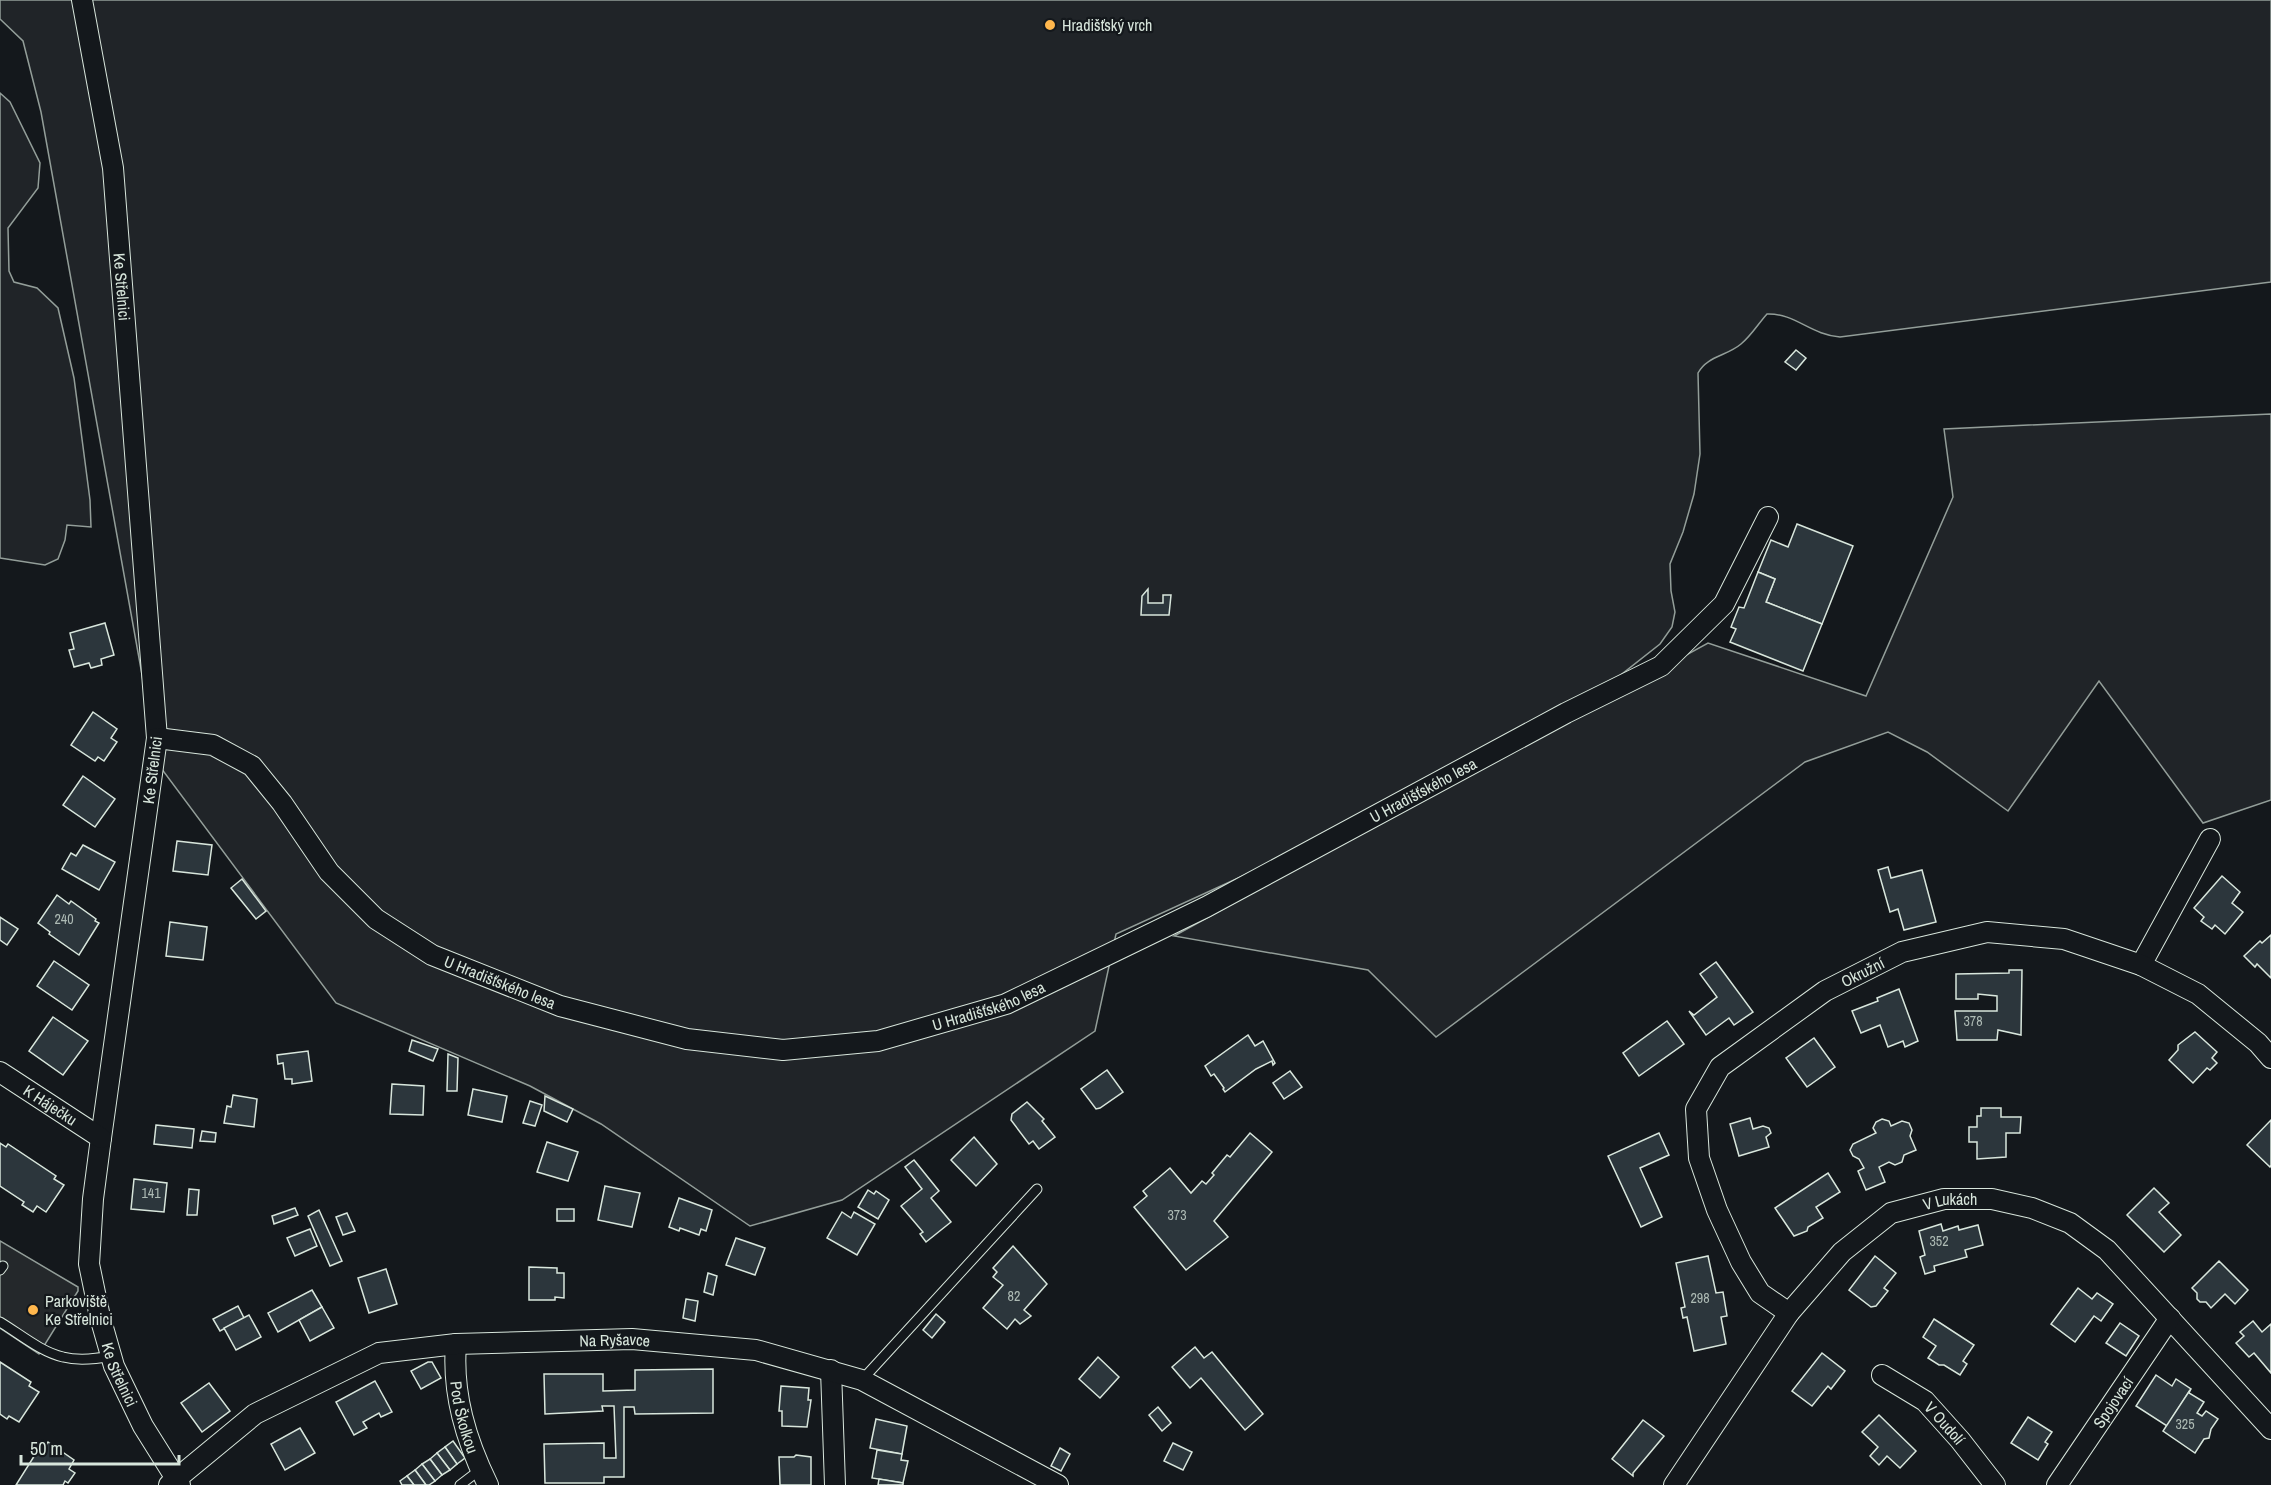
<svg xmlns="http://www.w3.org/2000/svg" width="2271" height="1485" font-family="'Archivo Narrow',sans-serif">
<rect width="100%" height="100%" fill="#14181c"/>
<g fill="#202428" stroke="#939e99" stroke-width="1.5">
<path d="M0,0H2271V282L1840,337C1811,335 1795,313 1767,314C1758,324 1751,336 1741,344C1727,356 1707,356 1698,373L1700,454L1694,494L1683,532L1670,564L1671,591L1675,612L1672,627L1660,644L1618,677L1258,869L1116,934L1095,1031L842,1200L750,1226L601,1124L530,1086L336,1003L158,764L41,112L23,41L0,19Z"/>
<polygon points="0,93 10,102 40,163 38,188 8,228 9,271 14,282 37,288 58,308 74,378 90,500 91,527 67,525 65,540 58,559 45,565 0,558"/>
<polygon points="2271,414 2271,800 2203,823 2099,681 2008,811 1927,752 1888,732 1805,762 1436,1037 1368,970 1174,936 1708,643 1866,696 1953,497 1944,429"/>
</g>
<polygon fill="#24282b" stroke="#939e99" stroke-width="1.5" points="0,1241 78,1287 78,1291 39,1354 0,1328"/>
<g fill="#2c363c" stroke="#d8e6dc" stroke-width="1.5">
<polygon points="1796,350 1806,358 1796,370 1785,362"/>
<polygon points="1797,524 1853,546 1822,624 1766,602 1775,579 1758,572 1771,540 1788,547"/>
<polygon points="1758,572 1775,579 1766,602 1822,624 1803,671 1730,642 1736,629 1731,627 1739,607 1744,608"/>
<polygon points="1148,589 1148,603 1163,603 1163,595 1171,595 1169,615 1141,615 1142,596"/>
<polygon points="105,623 114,655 101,659 102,665 91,668 89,663 74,667 69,650 74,649 70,633"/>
<polygon points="93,712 117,729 111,738 117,742 104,761 98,757 95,761 71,745"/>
<polygon points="83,776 115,799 95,827 63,805"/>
<polygon points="177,841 212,845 208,875 173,871"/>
<polygon points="83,845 115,862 99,890 62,869 71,853 76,856"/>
<polygon points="1888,867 1891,878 1922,870 1936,922 1904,930 1898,909 1890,912 1878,870"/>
<polygon points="2222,876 2240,892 2232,903 2243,912 2225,934 2215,925 2212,929 2201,921 2204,917 2194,908"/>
<polygon points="242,879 266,911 256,919 231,888"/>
<polygon points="57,895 69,904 71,901 96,919 95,921 99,923 79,955 49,934 50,932 38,923"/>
<polygon points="0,917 18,929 7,945 0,940"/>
<polygon points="170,922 207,927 203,960 166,956"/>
<polygon points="2271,935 2271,978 2257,964 2255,967 2244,956 2260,941 2262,943"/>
<polygon points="54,961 89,985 72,1010 37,986"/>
<polygon points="1716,962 1753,1012 1734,1025 1729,1018 1706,1035 1689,1011 1694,1015 1717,997 1700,974"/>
<polygon points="2009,970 2022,970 2021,1035 1998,1030 1997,1040 1957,1040 1955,1011 1997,1011 1997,996 1978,994 1978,999 1956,999 1956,974 2009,973"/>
<polygon points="1899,989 1918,1041 1905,1047 1903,1041 1888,1047 1880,1025 1861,1033 1852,1011 1878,1001 1877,998"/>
<polygon points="53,1017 88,1041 63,1075 29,1051"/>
<polygon points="1667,1021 1684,1044 1639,1076 1623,1053"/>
<polygon points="2195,1032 2217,1052 2212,1058 2217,1063 2210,1070 2207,1068 2193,1083 2169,1060 2178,1050 2178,1045"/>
<polygon points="1248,1035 1255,1046 1263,1041 1275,1063 1273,1065 1272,1061 1256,1069 1225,1092 1223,1089 1224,1088 1214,1074 1211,1076 1205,1066"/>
<polygon points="1814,1038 1835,1067 1807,1087 1786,1058"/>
<polygon points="412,1040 438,1049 433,1061 409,1051"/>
<polygon points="308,1051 312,1081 292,1084 292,1079 285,1079 283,1063 278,1064 277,1055"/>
<polygon points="448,1054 458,1058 457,1091 447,1091"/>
<polygon points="1107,1070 1123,1092 1100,1108 1096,1109 1081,1089"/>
<polygon points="1290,1071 1302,1087 1284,1099 1273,1083"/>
<polygon points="392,1084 424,1086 423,1115 390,1114"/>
<polygon points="473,1089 507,1096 502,1122 468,1115"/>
<polygon points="233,1095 257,1099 254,1127 224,1123 227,1106 231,1107"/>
<polygon points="545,1096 573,1109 567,1122 544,1111"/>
<polygon points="530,1101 542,1105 535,1126 523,1123"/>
<polygon points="1027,1102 1044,1119 1042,1121 1055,1137 1039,1149 1033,1141 1029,1144 1011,1120 1012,1114"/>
<polygon points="1981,1108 2001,1108 2001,1117 2021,1117 2020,1133 2006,1133 2006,1157 1977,1159 1977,1142 1969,1142 1969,1127 1977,1127 1977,1116 1981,1116"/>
<polygon points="1750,1118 1753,1129 1763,1126 1769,1128 1771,1133 1766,1137 1769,1147 1739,1156 1730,1124"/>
<polygon points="1882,1119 1889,1121 1891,1126 1902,1121 1909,1123 1912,1130 1910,1136 1916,1150 1904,1155 1902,1162 1895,1165 1889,1162 1879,1167 1885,1182 1866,1190 1858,1171 1864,1168 1859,1159 1853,1156 1850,1150 1853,1144 1876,1133 1873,1128 1876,1122"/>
<polygon points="2271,1120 2271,1165 2270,1167 2247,1145"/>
<polygon points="156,1125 194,1129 192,1148 154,1144"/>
<polygon points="202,1131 216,1133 215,1142 200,1141"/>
<polygon points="1250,1133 1272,1152 1214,1221 1228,1237 1186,1270 1134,1207 1147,1196 1143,1191 1170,1168 1191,1193 1202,1181 1206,1184 1214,1175 1212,1173 1227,1155 1230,1157"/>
<polygon points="1659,1133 1669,1155 1640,1168 1662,1217 1641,1227 1608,1156"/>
<polygon points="974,1137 997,1164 976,1186 951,1160"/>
<polygon points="547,1142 578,1152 568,1181 537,1172"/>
<polygon points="0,1143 6,1147 8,1144 56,1176 54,1179 64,1185 46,1212 37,1206 33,1212 22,1205 24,1202 0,1186"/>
<polygon points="914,1160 939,1191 931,1198 951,1222 926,1242 920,1234 923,1232 901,1206 922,1189 905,1167"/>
<polygon points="1828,1173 1840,1192 1816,1207 1823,1218 1808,1227 1807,1231 1794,1236 1775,1208"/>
<polygon points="134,1179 167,1183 164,1212 131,1209"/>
<polygon points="605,1186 640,1193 632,1227 598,1220"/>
<polygon points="2154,1188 2169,1203 2159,1212 2181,1235 2164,1252 2127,1215"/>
<polygon points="189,1189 199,1190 197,1215 187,1215"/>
<polygon points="868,1190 874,1194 876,1191 889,1200 878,1219 858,1207"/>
<polygon points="679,1198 712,1210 706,1231 701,1229 699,1235 680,1228 679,1231 669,1227"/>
<polygon points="295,1208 298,1215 274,1224 272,1216"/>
<rect x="557" y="1209" width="17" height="12"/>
<polygon points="319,1210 342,1261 330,1266 308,1216"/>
<polygon points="842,1212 851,1218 854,1212 875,1224 857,1255 827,1238"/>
<polygon points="347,1213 355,1231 343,1235 336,1217"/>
<polygon points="1941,1224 1943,1231 1958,1226 1959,1230 1978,1225 1983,1245 1965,1250 1967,1257 1934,1266 1935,1271 1925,1274 1920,1257 1925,1255 1919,1231"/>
<polygon points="310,1229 317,1246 295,1256 287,1238"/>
<polygon points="736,1238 765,1248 755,1275 726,1265"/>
<polygon points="1013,1246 1047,1284 1024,1310 1031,1316 1020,1324 1015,1319 1007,1329 983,1308 1003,1285 993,1277 997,1272 993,1268"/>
<polygon points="1708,1256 1716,1293 1723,1292 1727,1316 1721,1317 1726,1344 1694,1351 1687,1317 1683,1318 1681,1308 1685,1307 1676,1263"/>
<polygon points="1875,1256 1896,1273 1884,1288 1888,1291 1876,1306 1871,1307 1849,1290"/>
<polygon points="2219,1261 2248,1290 2235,1304 2225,1294 2211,1308 2206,1302 2200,1302 2197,1299 2197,1293 2192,1288"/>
<polygon points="529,1267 557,1268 557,1273 564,1273 564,1298 555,1297 555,1300 529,1300"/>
<polygon points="386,1269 397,1304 369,1313 358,1278"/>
<polygon points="708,1273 717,1276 713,1295 704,1292"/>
<polygon points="2078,1288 2092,1299 2097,1293 2113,1304 2101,1321 2094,1316 2075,1342 2051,1324"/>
<polygon points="312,1290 322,1307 278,1332 268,1313"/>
<polygon points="686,1299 698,1301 695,1321 683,1318"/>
<polygon points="238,1306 244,1318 220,1331 213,1319"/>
<polygon points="322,1307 334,1328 310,1341 299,1320"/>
<polygon points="936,1314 945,1322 932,1338 923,1330"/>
<polygon points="249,1315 261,1337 236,1350 224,1328"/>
<polygon points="1934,1319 1974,1345 1963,1361 1967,1364 1960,1375 1944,1365 1939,1365 1928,1358 1936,1346 1923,1337"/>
<polygon points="2253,1321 2262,1332 2271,1324 2271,1373 2254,1353 2249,1357 2236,1343 2244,1336 2240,1332"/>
<polygon points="2120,1323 2139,1336 2126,1356 2106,1343"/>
<polygon points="1195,1347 1204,1358 1212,1352 1263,1414 1245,1430 1201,1378 1190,1388 1172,1367"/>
<polygon points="1822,1353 1845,1371 1831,1389 1828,1386 1812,1406 1792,1391"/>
<polygon points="1098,1357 1119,1377 1100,1398 1079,1379"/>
<polygon points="0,1362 31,1382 29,1386 39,1392 19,1422 9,1416 7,1419 0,1414"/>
<polygon points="428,1362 432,1362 441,1378 421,1389 411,1371"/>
<polygon points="713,1369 713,1413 635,1414 634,1407 624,1407 624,1477 604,1477 604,1483 545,1483 544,1444 604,1443 604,1458 616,1458 614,1406 602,1406 603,1411 545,1414 544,1374 603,1374 603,1391 635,1390 635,1370"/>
<polygon points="2156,1375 2172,1386 2176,1379 2191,1389 2167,1426 2136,1406"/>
<polygon points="375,1381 392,1412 381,1417 379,1413 363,1422 367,1428 354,1435 336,1402"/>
<polygon points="209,1383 230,1411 202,1432 181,1403"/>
<polygon points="781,1386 809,1388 808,1400 811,1400 807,1427 782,1426 782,1411 779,1411"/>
<polygon points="2190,1390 2189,1393 2204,1402 2197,1413 2202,1416 2206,1411 2218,1419 2211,1429 2209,1438 2204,1439 2195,1453 2163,1431"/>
<polygon points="1158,1407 1171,1423 1162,1431 1149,1415"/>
<polygon points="1879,1415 1916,1451 1900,1468 1887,1456 1879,1465 1870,1456 1878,1447 1862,1432"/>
<polygon points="2028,1417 2052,1432 2045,1442 2048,1444 2038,1460 2011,1443"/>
<polygon points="876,1419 907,1426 902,1454 870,1448"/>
<polygon points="1643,1420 1664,1436 1633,1473 1633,1476 1612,1459"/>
<polygon points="300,1428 315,1453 285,1470 271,1444"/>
<polygon points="453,1441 465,1458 457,1464 445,1447"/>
<polygon points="48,1442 74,1460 69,1469 75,1473 68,1483 65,1481 63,1485 16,1485 38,1450 42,1452"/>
<polygon points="1173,1443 1192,1452 1183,1470 1164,1461"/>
<polygon points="445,1447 457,1464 450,1470 437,1453"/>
<polygon points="1060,1448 1070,1454 1061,1471 1051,1466"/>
<polygon points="877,1450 902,1454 901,1460 908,1461 903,1483 872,1478"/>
<polygon points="437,1453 450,1470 442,1475 430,1459"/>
<polygon points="796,1455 811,1457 811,1485 780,1485 779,1457 794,1457"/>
<polygon points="430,1459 442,1475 435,1481 422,1464"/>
<polygon points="422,1464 435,1481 429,1485 426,1485 415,1470"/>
<polygon points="415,1470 426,1485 414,1485 407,1476"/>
<polygon points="407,1476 414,1485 402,1485 400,1481"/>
<polygon points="879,1479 903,1483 903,1485 878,1485"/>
</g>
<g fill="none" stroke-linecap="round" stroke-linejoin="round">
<g stroke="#d8e6dc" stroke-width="11">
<g id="service">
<polyline points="0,1270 3,1266"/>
<path d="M0,1322C20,1334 41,1352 63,1357C78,1361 96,1359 111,1356"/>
<polyline points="862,1380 1037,1189"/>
<polyline points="460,1485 481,1469"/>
</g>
</g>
<g stroke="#d8e6dc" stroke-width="22">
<g id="minor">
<path id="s1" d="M82,0L113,168L157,738L101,1138L93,1199L89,1264L100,1317L114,1366L143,1426L180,1485"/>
<path id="s2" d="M157,738L213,745L252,766L282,803L329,872L376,919L432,955L560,1006L687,1039L783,1050L878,1041L1006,1004L1206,907L1566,713L1661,666L1724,604L1768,517"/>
<polyline points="2141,965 2210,839"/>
<path id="s3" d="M0,1072L101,1138"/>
<path id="s4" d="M1789,1313L1760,1293L1741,1262L1717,1210L1699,1158L1696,1109L1720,1067L1825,991L1902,952L1987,932L2064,939L2141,965L2198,994L2258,1043L2271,1058"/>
<path id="s5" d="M456,1344C452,1394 466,1440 488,1485"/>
<polyline points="831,1370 835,1485"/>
<path id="s6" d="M1882,1375L1925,1401L1960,1440L1995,1485"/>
<path id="s7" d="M169,1485L255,1414L379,1353L456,1344L632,1339L756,1350L862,1380L1058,1485"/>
<path id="s8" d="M1674,1485L1789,1313L1842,1252L1891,1213L1944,1199H1992L2032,1208L2070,1223L2107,1250L2271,1429"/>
<path id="s9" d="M2057,1485L2170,1318"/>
</g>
</g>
<use href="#service" stroke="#14181c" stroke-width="9"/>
<use href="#minor" stroke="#14181c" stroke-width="20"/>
</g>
<g fill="#ffb74d" stroke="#14181c" stroke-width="2">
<circle cx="1050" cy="25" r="6"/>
<circle cx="33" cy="1310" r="6"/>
</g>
<g text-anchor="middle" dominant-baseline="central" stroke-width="4.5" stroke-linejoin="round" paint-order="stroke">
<g font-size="14" fill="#adbab4">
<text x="64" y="919">240</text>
<text x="1973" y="1021">378</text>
<text x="151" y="1193">141</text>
<text x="1177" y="1215">373</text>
<text x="1939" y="1241">352</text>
<text x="1014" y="1296">82</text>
<text x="1700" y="1298">298</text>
<text x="2185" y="1424">325</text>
</g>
<g font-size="16" fill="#d8e6dc" stroke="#14181c" text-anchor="start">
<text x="1062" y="25">Hradišťský vrch</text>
<text x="45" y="1301">Parkoviště<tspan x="45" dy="18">Ke Střelnici</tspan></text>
</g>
<g font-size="16" fill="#d8e6dc" stroke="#14181c">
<text stroke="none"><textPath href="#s1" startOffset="290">Ke Střelnici</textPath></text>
<text transform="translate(152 770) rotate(-83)">Ke Střelnici</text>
<text stroke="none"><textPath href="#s2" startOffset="1428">U Hradišťského lesa</textPath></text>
<text stroke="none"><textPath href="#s4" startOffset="453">Okružní</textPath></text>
<text stroke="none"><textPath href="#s2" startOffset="438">U Hradišťského lesa</textPath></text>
<text stroke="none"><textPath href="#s2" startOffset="942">U Hradišťského lesa</textPath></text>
<text stroke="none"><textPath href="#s3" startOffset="60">K Háječku</textPath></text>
<text stroke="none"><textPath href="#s8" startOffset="411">V Lukách</textPath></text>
<text stroke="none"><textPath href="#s7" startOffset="486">Na Ryšavce</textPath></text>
<text stroke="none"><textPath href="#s1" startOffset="1388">Ke Střelnici</textPath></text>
<text stroke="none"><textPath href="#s9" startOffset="100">Spojovací</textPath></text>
<text stroke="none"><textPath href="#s5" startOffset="74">Pod Školkou</textPath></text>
<text stroke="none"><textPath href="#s6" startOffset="80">V Oudolí</textPath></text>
</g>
</g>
<path d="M21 1455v9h158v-9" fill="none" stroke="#d8e6dc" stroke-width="3"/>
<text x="30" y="1455" font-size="18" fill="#d8e6dc" stroke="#14181c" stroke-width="4.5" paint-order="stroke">50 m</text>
</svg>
